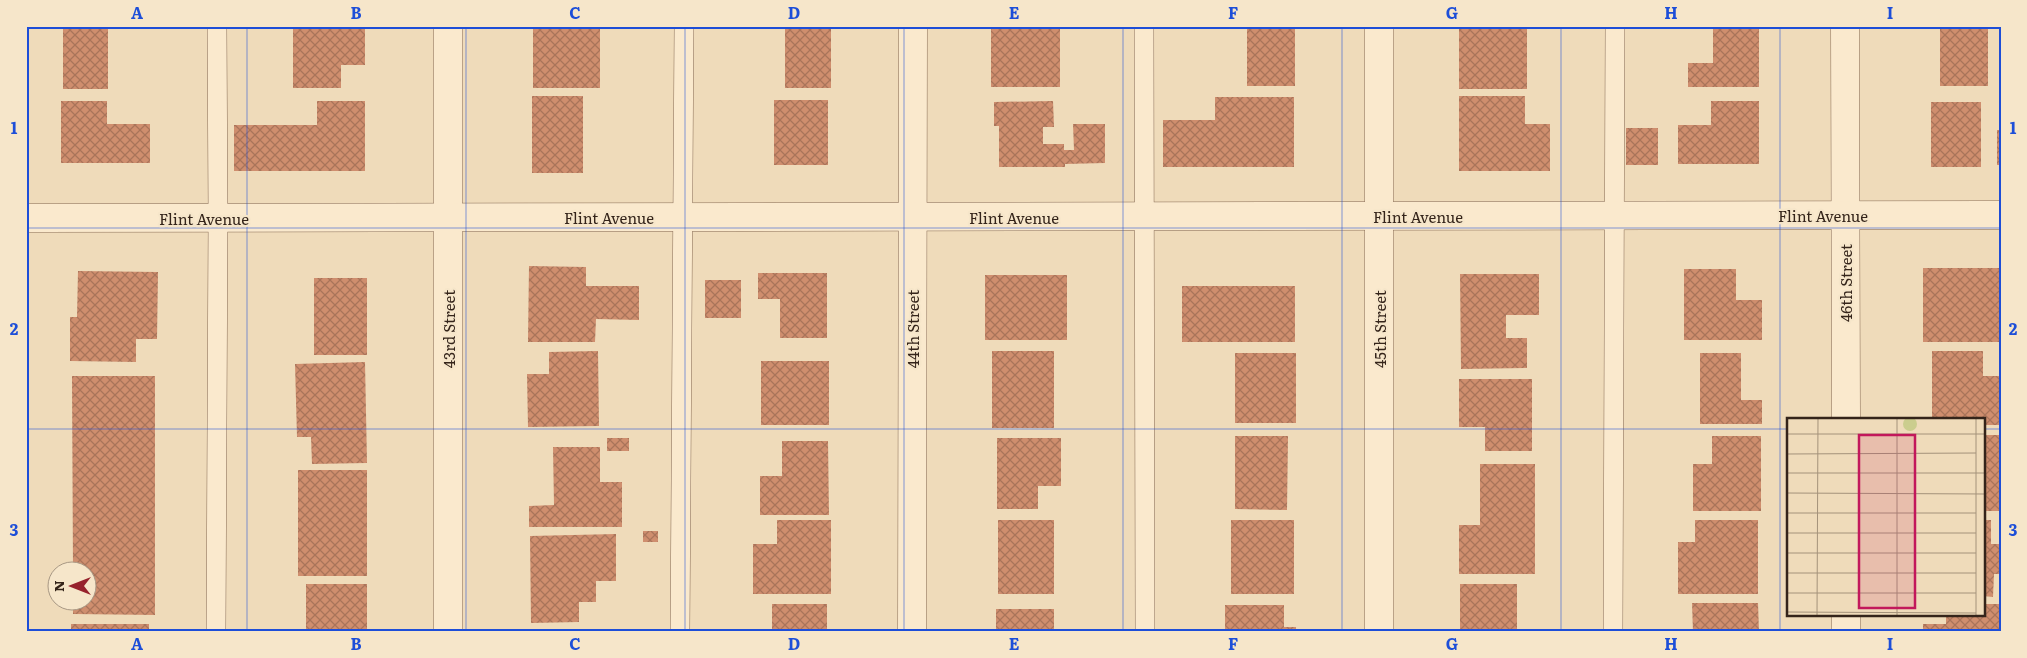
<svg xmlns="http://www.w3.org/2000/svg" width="2027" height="658" font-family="Literata,serif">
<defs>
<pattern id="building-cross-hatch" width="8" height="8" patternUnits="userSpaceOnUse" patternTransform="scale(1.25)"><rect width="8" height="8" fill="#cf8e6e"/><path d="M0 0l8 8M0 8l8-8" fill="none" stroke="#a9745a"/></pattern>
</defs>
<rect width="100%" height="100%" fill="#efdbba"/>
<g fill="url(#building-cross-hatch)">
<rect x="63" y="26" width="45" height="63"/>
<polygon points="293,26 365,26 365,65 341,65 341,88 293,88"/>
<rect x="533" y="26" width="67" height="62"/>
<rect x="785" y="26" width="46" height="62"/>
<rect x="991" y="26" width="69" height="61"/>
<rect x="1247" y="26" width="48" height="60"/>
<rect x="1459" y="26" width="68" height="63"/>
<polygon points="1713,26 1759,26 1759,87 1688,87 1688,63 1713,63"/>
<rect x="1940" y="26" width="48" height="60"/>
<rect x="532" y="96" width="51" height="77"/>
<polygon points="1459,96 1525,96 1525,124 1550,124 1550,171 1459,171"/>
<polygon points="1215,97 1294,97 1294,167 1163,167 1163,120 1215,120"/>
<rect x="774" y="100" width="54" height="65"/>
<polygon points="61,101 107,101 107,124 150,124 150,163 61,163"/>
<polygon points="317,101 365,101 365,171 234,171 234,125 317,125"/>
<polygon points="1053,101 1054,127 1043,127 1043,144 1064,144 1064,150 1074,150 1073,124 1105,124 1105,163 1065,164 1065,167 999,167 999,126 994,126 994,102"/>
<polygon points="1711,101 1759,101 1759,164 1678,164 1678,125 1711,125"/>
<rect x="1931" y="102" width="50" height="65"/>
<rect x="1626" y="128" width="32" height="37"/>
<rect x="1997" y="130" width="4" height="35"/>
<polygon points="529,266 586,267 586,286 639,286 639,320 596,319 595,342 528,342"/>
<rect x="1923" y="268" width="78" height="74"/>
<polygon points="1684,269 1736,269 1736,300 1762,300 1762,340 1684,340"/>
<polygon points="78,271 158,272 157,339 136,339 136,362 70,361 70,317 77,317"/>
<polygon points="758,273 827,273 827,338 780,338 780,299 758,299"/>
<polygon points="1460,274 1539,274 1539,315 1506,315 1506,338 1527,338 1527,368 1461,369"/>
<rect x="985" y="275" width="82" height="65"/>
<rect x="314" y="278" width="53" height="77"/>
<rect x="705" y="280" width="36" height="38"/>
<rect x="1182" y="286" width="113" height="56"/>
<polygon points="598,351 599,426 528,427 527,374 549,374 549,352"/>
<rect x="992" y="351" width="62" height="77"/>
<polygon points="1932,351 1983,351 1983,376 2001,376 2001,425 1983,425 1983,419 1932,419"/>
<rect x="1235" y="353" width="61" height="70"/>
<polygon points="1700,353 1741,353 1741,400 1762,400 1762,424 1700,424"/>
<rect x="761" y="361" width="68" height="64"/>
<polygon points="365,362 367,463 312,464 311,437 297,437 295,364"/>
<polygon points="72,376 155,376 155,615 73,614 73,600 88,600 88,570 73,570"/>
<polygon points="1459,379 1532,379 1532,451 1485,451 1485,427 1459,427"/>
<rect x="1983" y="435" width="18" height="76"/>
<polygon points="1235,436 1288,436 1287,510 1235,509"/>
<polygon points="1712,436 1761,436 1761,511 1693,511 1693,464 1712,464"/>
<rect x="607" y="438" width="22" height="13"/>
<polygon points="997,438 1061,438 1061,486 1038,486 1038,509 997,509"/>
<polygon points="782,441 828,441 829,515 760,515 760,476 782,476"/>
<polygon points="553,447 600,447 600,482 622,482 622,527 529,527 529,506 554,505"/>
<polygon points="1480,464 1535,464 1535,574 1459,574 1459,525 1480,525"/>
<rect x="298" y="470" width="69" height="106"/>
<polygon points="777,520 831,520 831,594 753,594 753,544 777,544"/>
<rect x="998" y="520" width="56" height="74"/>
<rect x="1231" y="520" width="63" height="74"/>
<polygon points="1695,520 1758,520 1758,594 1678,594 1678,542 1695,542"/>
<polygon points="1983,520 1991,520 1991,544 2001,544 2001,574 1994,574 1993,597 1983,596"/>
<rect x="643" y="531" width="15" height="11"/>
<polygon points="616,534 616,581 596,581 596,602 579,602 579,622 531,623 530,536"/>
<rect x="306" y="584" width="61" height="48"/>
<rect x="1460" y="584" width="57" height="48"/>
<polygon points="1692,603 1758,603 1759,632 1693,632"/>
<rect x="772" y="604" width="55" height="28"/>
<polygon points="1983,604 2001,604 2001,632 1923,632 1923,624 1946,624 1946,614 1983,614"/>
<polygon points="1225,605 1284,605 1284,627 1296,627 1296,632 1225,632"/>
<rect x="996" y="609" width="58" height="23"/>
<rect x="71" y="624" width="78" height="8"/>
</g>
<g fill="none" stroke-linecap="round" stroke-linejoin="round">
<g stroke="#866a54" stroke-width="20">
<g id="service">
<polyline points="1144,26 1145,632"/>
<polyline points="216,632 218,218 217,26"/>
<polyline points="680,632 684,26"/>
<polyline points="1613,632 1615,26"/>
</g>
</g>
<g stroke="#866a54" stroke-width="29">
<g id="minor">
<polyline points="448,26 448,632"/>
<polyline points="1379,26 1379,632"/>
<polyline points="1845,26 1846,419"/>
<polyline points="1846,614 1846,632"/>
<polyline points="912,632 913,26"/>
</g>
</g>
<g stroke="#866a54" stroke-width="29">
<polyline id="tertiary" points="26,218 2001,215"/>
</g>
<use href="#service" stroke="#fae9cd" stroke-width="19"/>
<use href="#minor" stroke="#fae9cd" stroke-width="28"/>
<use href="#tertiary" stroke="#fae9cd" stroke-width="28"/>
</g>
<path fill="none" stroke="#1d4ed8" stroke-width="1" stroke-opacity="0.55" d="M247,26V632M466,26V632M685,26V632M904,26V632M1123,26V632M1342,26V632M1561,26V632M1780,26V632M26,228H2001M26,429H1788M1983,429H2001"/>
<g text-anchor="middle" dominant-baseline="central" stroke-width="4.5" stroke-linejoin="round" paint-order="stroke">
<g font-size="15" fill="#34241a" stroke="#f6e6ca">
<text x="1823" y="215">Flint Avenue</text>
<text x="1418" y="216">Flint Avenue</text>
<text x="609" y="217">Flint Avenue</text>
<text x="1014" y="217">Flint Avenue</text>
<text x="204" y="218">Flint Avenue</text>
<text transform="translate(1845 283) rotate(-90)">46th Street</text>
<text transform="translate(448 329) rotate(-90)">43rd Street</text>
<text transform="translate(912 329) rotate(-90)">44th Street</text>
<text transform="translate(1379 329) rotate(-90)">45th Street</text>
</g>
</g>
<g transform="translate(1787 418)">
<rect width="198" height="198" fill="#efdbba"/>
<path d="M116 6a7 7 0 1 1 14 0a7 7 0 1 1-14 0Z" fill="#cbcd8e"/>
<path fill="none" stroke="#a4927a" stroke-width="1" d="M110,0V197M189,0V197M0,16H198M0,36L189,35M0,55H198M0,75L198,76M0,95H189M0,115H189M0,135H189M0,155H189M0,175H189M0,194L189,195M30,197L31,0"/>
<path fill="#c2185b" fill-opacity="0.15" stroke="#c2185b" stroke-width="2.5" d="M72,17H128V190H72Z"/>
<rect width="198" height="198" fill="none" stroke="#34241a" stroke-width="2.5"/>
</g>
<rect width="2027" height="658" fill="none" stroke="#f6e6ca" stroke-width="55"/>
<g transform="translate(72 586) rotate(270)"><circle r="24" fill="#f6e6ca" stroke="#a89884"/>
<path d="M0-4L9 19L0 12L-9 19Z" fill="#97222c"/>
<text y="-8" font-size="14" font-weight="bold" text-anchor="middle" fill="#34241a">N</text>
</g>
<rect x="28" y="28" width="1972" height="602" fill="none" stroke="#1d4ed8" stroke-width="2"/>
<g font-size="16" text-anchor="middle" font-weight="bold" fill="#1d4ed8">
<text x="137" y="19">A</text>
<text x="356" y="19">B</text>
<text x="575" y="19">C</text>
<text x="794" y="19">D</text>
<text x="1014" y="19">E</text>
<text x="1233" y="19">F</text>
<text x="1452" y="19">G</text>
<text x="1671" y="19">H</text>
<text x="1890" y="19">I</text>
<text x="14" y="134">1</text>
<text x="2013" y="134">1</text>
<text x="14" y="335">2</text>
<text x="2013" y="335">2</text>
<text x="14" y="536">3</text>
<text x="2013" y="536">3</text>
<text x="137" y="650">A</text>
<text x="356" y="650">B</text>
<text x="575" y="650">C</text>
<text x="794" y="650">D</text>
<text x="1014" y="650">E</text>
<text x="1233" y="650">F</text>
<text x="1452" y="650">G</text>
<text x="1671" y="650">H</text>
<text x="1890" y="650">I</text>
</g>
</svg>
